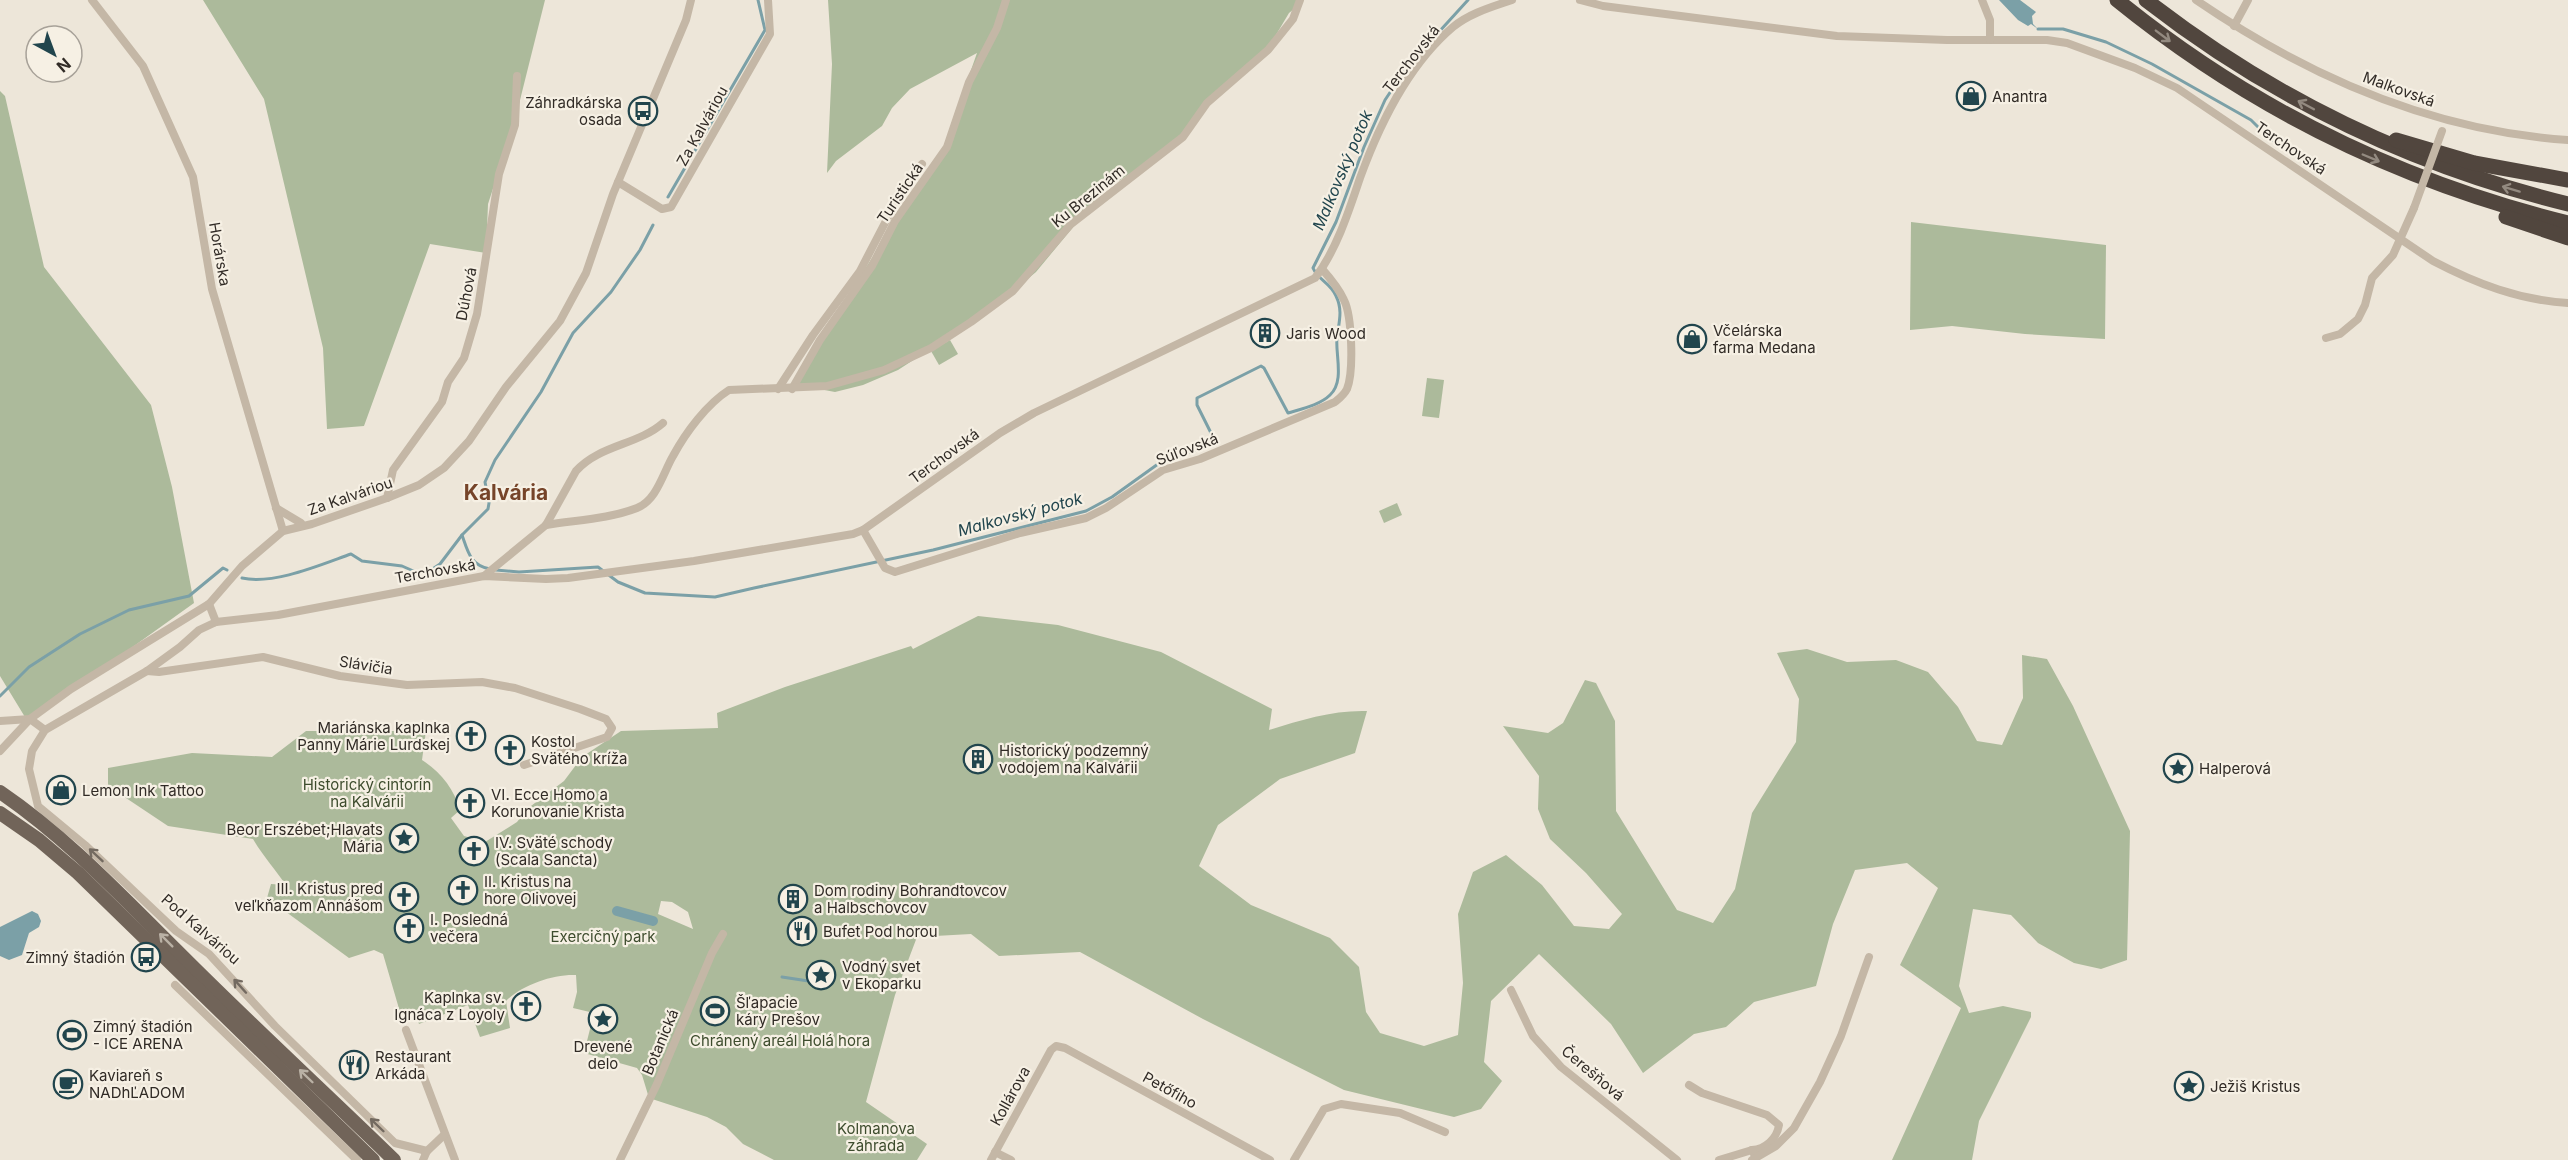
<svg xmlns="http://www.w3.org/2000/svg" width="2568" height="1160" font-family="Inter,sans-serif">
<rect width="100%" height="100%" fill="#ede6d9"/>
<g fill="#acba9b" fill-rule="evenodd">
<polygon points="203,0 545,0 514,124 488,204 486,253 430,244 364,426 327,429 323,348 264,99"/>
<polygon points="828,0 1299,0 1299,5 1289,13 1267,50 1211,101 1172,147 1103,191 1036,272 986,313 898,370 863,385 835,392 798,385 808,358 945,144 977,53 910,89 892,108 882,126 836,161 827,173 832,64"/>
<polygon points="0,91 5,96 44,267 151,405 172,487 194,603 28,722 0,676"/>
<polygon points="1911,222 2106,245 2105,339 2025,334 1952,326 1910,330"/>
<polygon points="950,340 958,354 939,365 931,351"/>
<polygon points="1427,378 1444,380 1439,418 1422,416"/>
<polygon points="1397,503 1402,515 1384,523 1379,511"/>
<path d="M978,616L1058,625L1161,652L1272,709L1269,730C1301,720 1333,710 1367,711L1355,753L1280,779L1218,825L1199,866L1251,905L1330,938L1359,967L1366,1012L1380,1033L1424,1046L1458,1035L1463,983L1458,914L1473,872L1506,855L1542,885L1574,926L1609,929L1622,914L1586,873L1550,839L1538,809L1539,776L1503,726L1548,733L1563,723L1585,680L1596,683L1615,721L1616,811L1677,910L1713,923L1735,889L1752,813L1796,742L1799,699L1777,653L1807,649L1847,662L1896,660L1928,672L1958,707L1977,741L2002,745L2023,698L2022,655L2047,659L2073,706L2130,831L2127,960L2101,969L2074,963L2038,943L2011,915L1973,909L1959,986L1969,1013L2003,1006L2031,1012V1017L1979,1121L1972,1160H1892L1961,1008L1900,965L1938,888L1907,863L1855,870L1833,924L1816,986L1754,1002L1726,1027L1694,1034L1643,1073L1611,1024L1539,954L1491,1001L1484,1062L1502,1081L1481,1109L1454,1117L1344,1090L1203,1019L1080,952L999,956L971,934L917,937L895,995L866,1102L927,1144L917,1160H774L743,1144L726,1127L707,1117L649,1098L642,1075L637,1068L584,1053L594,1013L573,1008L577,992L576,975C553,974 522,985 506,1001L510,1028L480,1037L468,1005L419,1024L415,1013L400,1012L383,954L374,950L349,958L267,898L271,884L286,885C275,869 263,856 253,839L168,826L108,786V768L192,753L272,757L306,731H426L422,760C441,772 454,789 460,810L451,818L464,836L485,842L517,822L527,809L564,781L582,757L621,731L718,728L717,713L785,687L911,646L913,649ZM661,901L672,902L688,912L693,929L658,914Z"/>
</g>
<g fill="#7ba0a7">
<polygon points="1999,0 2020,0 2036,12 2032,16 2033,24 2038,29 2031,24 2028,26 2018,20"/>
<polygon points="32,911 38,914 41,921 39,927 29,933 22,955 9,960 0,956 0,927"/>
</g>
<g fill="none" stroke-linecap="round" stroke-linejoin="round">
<g stroke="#7ba0a7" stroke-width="3">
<polyline points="2038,29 2063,29 2106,42 2152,64 2251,120 2268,137 2322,173"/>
<polyline points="668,197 765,30 758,0"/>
<path d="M462,535C468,552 470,565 490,569"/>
<path d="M496,570L519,572L598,567L618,582L645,593L715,597L754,588L933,550L1086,511L1112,497L1158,464L1205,446L1213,437L1197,405V398L1261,366L1264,368L1288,413C1301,409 1320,405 1330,395C1345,381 1335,354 1337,337C1339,322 1343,310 1336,296C1331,283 1318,280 1313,268L1336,222L1364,147L1385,100L1407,67L1468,0"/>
<path d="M242,578C274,585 320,565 351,554L362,561L402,566L418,573L431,570L440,564L462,535L488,509L489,503L485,482L495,460L541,392L573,333L611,292L640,250L653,225"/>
<polyline points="0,696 29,667 80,634 129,610 189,596 223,568 227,570"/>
<polyline points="782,977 815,982"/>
</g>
<polyline stroke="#7ba0a7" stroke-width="10" points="617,911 653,921"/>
<g stroke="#c4b7a6" stroke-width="8">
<polyline points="92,0 143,66 193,177 212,289 283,531"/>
<path d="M1580,0L1603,6L1837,36L1947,40H2047L2067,43L2135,68L2177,88L2433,261C2477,284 2519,300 2568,303"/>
<polyline points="1982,0 1990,20 1990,40"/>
<path d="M2196,0C2307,76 2433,131 2568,140"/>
<polyline points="2234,26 2248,0"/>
<polyline points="618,182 662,209 671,207 770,34 768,0"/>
<polyline points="2326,338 2340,334 2358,319 2365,305 2372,278 2393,255 2414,208"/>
<polyline points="778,389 813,335 860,271 901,192 922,164"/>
<polyline points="792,389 820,340 872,266 895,221 947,147 969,82 997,28 1006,0"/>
<polyline points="387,498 393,470 442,402 448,382 464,358 477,314 499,174 515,125 517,76"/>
<polyline points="276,508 301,523"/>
<path d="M546,525C575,520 609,519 637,508C657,500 663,473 673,456C686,432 707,404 729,390L827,386L884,370L931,348L971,322L1013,291L1071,224L1183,137L1207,103L1268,50L1293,19L1300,0"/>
<path d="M863,530L885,568L895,572L1020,533L1086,518L1106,508L1163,470L1200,459L1335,402C1340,398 1344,395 1347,389C1354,371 1352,316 1344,300C1339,289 1330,278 1322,269"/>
<path d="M484,576L546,525L576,471C599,445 638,445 663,423"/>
<polyline points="209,604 216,622"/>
<polyline points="147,671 159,672 263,657 340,676 407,685 482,682 515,688 580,709 606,719 612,728 607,737 524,765"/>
<polyline points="30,719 45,730"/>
<polyline points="0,721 30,719"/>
<polyline points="0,751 30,719 71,689 209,604 242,566 283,531 312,524 387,498 419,485 444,468 469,441 506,387 560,321 586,273 613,194 686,20 691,0"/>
<polyline points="175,985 357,1160"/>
<polyline points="1511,990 1533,1036 1561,1067 1677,1160"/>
<polyline points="406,1030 455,1160"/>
<path d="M1689,1085L1702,1093L1767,1115L1779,1125C1777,1139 1765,1149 1752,1150"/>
<polyline points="995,1152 1011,1160"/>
<polyline points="425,1153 444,1135"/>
<path d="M423,1160L427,1151L395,1143L275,1026L209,954L176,931L85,845L38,806L29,769L32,751L45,730L147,671L180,647L199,630L216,622L278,615L484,576L546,579L568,578L694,561L853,534L863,530L1000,433L1034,413L1315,278C1336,251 1349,211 1360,178C1380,123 1408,65 1453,27C1470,13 1492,7 1512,0"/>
<polyline points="620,1160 657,1084 712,953 723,934"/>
<polyline points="991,1160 1051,1050 1056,1046 1065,1048 1270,1160"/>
<polyline points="1294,1160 1324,1109 1341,1104 1400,1113 1445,1132"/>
<polyline points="1719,1160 1752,1150 1754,1154"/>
<polyline points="1752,1160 1776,1146 1794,1128 1820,1082 1841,1036 1869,957"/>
</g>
<g stroke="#716459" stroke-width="14">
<path d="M0,792C69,839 124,899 183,957C252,1026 324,1092 394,1160"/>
<polyline points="0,813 39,840 78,873 373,1160"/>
</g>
<g stroke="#51463e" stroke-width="15">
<path d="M2117,0C2250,108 2401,182 2568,223"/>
<path d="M2146,0C2272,98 2413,166 2568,204"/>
<polyline points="2396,140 2474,163 2568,180"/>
<polyline points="2506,217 2568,238"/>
</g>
<polyline stroke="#c4b7a6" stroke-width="8" points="2414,208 2442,131"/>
</g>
<defs><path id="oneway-shaft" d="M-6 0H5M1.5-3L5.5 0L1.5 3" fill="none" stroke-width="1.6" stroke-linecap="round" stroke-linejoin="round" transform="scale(1.5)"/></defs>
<g stroke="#938a80">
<use href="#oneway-shaft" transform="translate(2163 36) rotate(37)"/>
<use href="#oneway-shaft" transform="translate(2306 105) rotate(-152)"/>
<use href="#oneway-shaft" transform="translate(2371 158) rotate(23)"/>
<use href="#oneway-shaft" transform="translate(2511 189) rotate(-163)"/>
</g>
<g stroke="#736a60">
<use href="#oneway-shaft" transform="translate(96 855) rotate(-137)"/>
<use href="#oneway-shaft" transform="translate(240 986) rotate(-132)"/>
<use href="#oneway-shaft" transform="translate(377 1125) rotate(-136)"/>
</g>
<g stroke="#bab1a5">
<use href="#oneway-shaft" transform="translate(166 940) rotate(-135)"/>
<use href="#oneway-shaft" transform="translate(306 1076) rotate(-136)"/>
</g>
<defs>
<g id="shop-ring" transform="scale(1.5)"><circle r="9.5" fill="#f6f0e4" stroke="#21454d" stroke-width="1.5"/><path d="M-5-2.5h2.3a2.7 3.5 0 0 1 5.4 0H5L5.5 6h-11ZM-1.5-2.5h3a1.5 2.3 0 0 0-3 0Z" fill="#21454d"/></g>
<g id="bus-ring" transform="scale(1.5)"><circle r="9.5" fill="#f6f0e4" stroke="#21454d" stroke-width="1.5"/><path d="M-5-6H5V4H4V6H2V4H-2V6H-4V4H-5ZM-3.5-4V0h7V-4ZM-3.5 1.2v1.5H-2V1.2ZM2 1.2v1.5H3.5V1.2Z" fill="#21454d"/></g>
<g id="building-ring" transform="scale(1.5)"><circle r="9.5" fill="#f6f0e4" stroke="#21454d" stroke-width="1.5"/><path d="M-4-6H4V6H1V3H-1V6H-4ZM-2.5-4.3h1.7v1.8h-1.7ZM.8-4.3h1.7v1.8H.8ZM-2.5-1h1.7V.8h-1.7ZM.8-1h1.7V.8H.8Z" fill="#21454d"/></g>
<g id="church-ring" transform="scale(1.5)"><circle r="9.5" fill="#f6f0e4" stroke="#21454d" stroke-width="1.5"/><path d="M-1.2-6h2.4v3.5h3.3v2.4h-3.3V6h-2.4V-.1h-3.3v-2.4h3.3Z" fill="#21454d"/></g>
<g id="sight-ring" transform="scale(1.5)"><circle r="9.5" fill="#f6f0e4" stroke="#21454d" stroke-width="1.5"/><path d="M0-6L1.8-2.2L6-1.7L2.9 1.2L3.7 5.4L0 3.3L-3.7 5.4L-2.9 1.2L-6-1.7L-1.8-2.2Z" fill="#21454d"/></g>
<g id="restaurant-ring" transform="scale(1.5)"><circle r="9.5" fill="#f6f0e4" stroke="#21454d" stroke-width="1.5"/><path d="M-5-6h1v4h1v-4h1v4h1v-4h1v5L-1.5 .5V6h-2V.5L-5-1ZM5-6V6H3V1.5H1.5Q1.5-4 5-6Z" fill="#21454d"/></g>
<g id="stadium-ring" transform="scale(1.5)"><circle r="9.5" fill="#f6f0e4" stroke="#21454d" stroke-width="1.5"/><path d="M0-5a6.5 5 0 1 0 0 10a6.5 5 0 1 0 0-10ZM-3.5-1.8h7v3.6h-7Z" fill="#21454d"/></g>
<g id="cafe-ring" transform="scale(1.5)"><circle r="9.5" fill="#f6f0e4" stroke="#21454d" stroke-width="1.5"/><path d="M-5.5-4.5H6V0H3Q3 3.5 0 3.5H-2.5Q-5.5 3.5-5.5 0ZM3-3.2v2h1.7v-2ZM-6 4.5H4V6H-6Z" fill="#21454d"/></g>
</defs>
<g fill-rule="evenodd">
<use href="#shop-ring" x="1971" y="96"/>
<use href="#bus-ring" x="643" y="111"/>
<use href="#building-ring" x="1265" y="333"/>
<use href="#shop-ring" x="1692" y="339"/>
<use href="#church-ring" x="471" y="736"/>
<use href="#church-ring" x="510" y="750"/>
<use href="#building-ring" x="978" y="759"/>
<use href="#sight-ring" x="2178" y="768"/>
<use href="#shop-ring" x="61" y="790"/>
<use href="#church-ring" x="470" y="803"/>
<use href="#sight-ring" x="404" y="838"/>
<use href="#church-ring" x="474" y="851"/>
<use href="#church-ring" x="463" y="890"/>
<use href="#church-ring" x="404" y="897"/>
<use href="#building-ring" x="793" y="899"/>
<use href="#church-ring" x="409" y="928"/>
<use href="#restaurant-ring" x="802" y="931"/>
<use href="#bus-ring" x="146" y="957"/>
<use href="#sight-ring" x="821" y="975"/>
<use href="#church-ring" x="526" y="1006"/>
<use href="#stadium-ring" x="715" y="1011"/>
<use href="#sight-ring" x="603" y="1019"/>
<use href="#stadium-ring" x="72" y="1035"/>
<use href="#restaurant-ring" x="354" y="1065"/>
<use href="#cafe-ring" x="68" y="1084"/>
<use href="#sight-ring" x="2189" y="1086"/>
</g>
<g text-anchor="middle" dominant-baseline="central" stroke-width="4.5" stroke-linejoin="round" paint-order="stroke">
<g font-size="15" fill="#312b26" stroke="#f6f0e4">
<text transform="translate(1411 59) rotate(-52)">Terchovská</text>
<text transform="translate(2399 89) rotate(20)">Malkovská</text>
<text transform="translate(702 126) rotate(-61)">Za Kalváriou</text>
<text transform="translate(2291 148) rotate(34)">Terchovská</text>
<text transform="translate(900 193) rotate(-56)">Turistická</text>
<text transform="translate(1088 196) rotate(-39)">Ku Brezinám</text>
<text transform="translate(220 254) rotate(80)">Horárska</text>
<text transform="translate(466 294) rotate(-79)">Dúhová</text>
<text transform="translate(1187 449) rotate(-21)">Súľovská</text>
<text transform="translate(944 456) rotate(-36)">Terchovská</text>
<text transform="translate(350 496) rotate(-19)">Za Kalváriou</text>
<text transform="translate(435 571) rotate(-10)">Terchovská</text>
<text transform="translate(366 665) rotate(9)">Slávičia</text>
<text transform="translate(201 929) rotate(41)">Pod Kalváriou</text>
<text transform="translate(660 1042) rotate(-67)">Botanická</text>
<text transform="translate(1593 1073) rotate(40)">Čerešňová</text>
<text transform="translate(1170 1090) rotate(29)">Petőfiho</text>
<text transform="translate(1010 1096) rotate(-61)">Kollárova</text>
</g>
<g font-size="15" fill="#312b26" stroke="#f6f0e4" text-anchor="start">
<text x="1992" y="96">Anantra</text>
<text x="622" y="102" text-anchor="end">Záhradkárska<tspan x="622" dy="17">osada</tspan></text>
<text x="1713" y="330">Včelárska<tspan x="1713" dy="17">farma Medana</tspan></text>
<text x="1286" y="333">Jaris Wood</text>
<text x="450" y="727" text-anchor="end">Mariánska kaplnka<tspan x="450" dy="17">Panny Márie Lurdskej</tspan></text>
<text x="531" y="741">Kostol<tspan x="531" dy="17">Svätého kríža</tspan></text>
<text x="999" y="750">Historický podzemný<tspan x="999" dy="17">vodojem na Kalvárii</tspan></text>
<text x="2199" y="768">Halperová</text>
<text x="82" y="790">Lemon Ink Tattoo</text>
<text x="491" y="794">VI. Ecce Homo a<tspan x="491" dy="17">Korunovanie Krista</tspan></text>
<text x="383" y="829" text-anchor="end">Beor Erszébet;Hlavats<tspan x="383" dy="17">Mária</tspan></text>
<text x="495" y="842">IV. Sväté schody<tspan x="495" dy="17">(Scala Sancta)</tspan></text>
<text x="484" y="881">II. Kristus na<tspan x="484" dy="17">hore Olivovej</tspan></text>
<text x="383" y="888" text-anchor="end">III. Kristus pred<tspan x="383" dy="17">veľkňazom Annášom</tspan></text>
<text x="814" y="890">Dom rodiny Bohrandtovcov<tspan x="814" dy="17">a Halbschovcov</tspan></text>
<text x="430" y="919">I. Posledná<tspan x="430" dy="17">večera</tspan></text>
<text x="823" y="931">Bufet Pod horou</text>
<text x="125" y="957" text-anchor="end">Zimný štadión</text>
<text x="842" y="966">Vodný svet<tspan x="842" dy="17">v Ekoparku</tspan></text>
<text x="505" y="997" text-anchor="end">Kaplnka sv.<tspan x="505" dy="17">Ignáca z Loyoly</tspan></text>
<text x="736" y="1002">Šľapacie<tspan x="736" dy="17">káry Prešov</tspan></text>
<text x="93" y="1026">Zimný štadión<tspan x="93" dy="17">- ICE ARENA</tspan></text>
<text x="603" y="1046" text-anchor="middle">Drevené<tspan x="603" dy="17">delo</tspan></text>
<text x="375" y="1056">Restaurant<tspan x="375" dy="17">Arkáda</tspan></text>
<text x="89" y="1075">Kaviareň s<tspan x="89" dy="17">NADhĽADOM</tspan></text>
<text x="2210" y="1086">Ježiš Kristus</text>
</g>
<g font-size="15" fill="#3d4c2d" stroke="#f6f0e4">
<text x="367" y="784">Historický cintorín<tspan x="367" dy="17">na Kalvárii</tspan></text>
<text x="603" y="936">Exercičný park</text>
<text x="780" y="1040">Chránený areál Holá hora</text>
<text x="876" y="1128">Kolmanova<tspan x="876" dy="17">záhrada</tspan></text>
</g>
<g font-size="16" font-style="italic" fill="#21454d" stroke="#f6f0e4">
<text transform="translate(1342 170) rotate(-67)">Malkovský potok</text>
<text transform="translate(1020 514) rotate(-15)">Malkovský potok</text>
</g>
<g font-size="21" font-weight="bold" fill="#764429" stroke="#f6f0e4">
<text x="506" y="492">Kalvária</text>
</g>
</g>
<g transform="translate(54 54) rotate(139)"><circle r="28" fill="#f6f0e4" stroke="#a7a198" stroke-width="1.5"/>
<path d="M0-4.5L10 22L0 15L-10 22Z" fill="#21454d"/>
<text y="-9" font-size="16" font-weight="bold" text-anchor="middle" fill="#312b26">N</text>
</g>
</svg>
